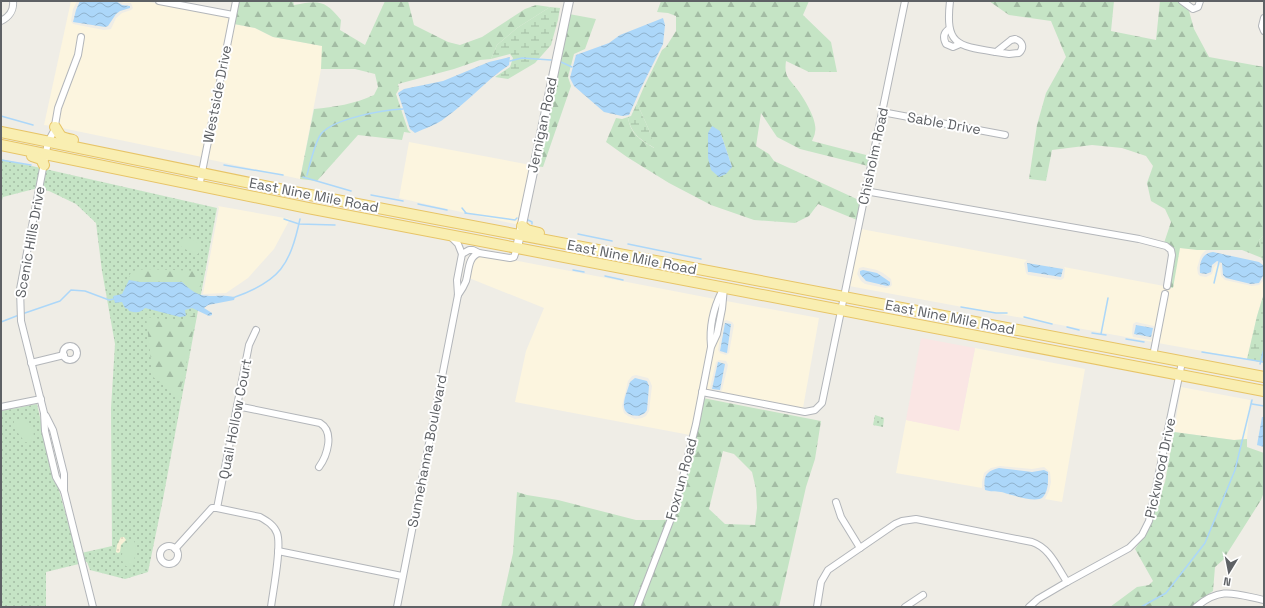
<svg xmlns="http://www.w3.org/2000/svg" width="1265" height="608" font-family="'Space Grotesk',sans-serif">
<defs>
<pattern id="grass-dots" width="8" height="8" patternUnits="userSpaceOnUse"><rect width="8" height="8" fill="#c5e4c5"/><path d="M2 2h.1M6 6h.1" fill="none" stroke="#a3bca4" stroke-width="1.8" stroke-linecap="round"/></pattern>
<pattern id="forest-firs" width="22" height="20" patternUnits="userSpaceOnUse"><rect width="22" height="20" fill="#c5e4c5"/><path d="M5 1l3.5 6h-7zM16 11l3.5 6h-7z" fill="#a3bca4"/></pattern>
<pattern id="wetland-marsh" width="20" height="14" patternUnits="userSpaceOnUse"><rect width="20" height="14" fill="#c5e4c5"/><path d="M1 5h8M5 5V1M11 12h8M15 12V8" fill="none" stroke="#a3bca4"/></pattern>
<pattern id="sand-dots" width="8" height="8" patternUnits="userSpaceOnUse"><rect width="8" height="8" fill="#f8f1d8"/><path d="M2 2h.1M6 6h.1" fill="none" stroke="#d7d1bc" stroke-width="1.8" stroke-linecap="round"/></pattern>
<pattern id="water-waves" width="16" height="10" patternUnits="userSpaceOnUse"><rect width="16" height="10" fill="#acd7f9"/><path d="M0 5q4-4 8 0t8 0" fill="none" stroke="#8fb2cd"/></pattern>
</defs>
<rect width="100%" height="100%" fill="#efede6"/>
<g fill="#fcf5df" fill-rule="evenodd">
<polygon points="71,1 77,1 73,9 71,21 73,24 104,30 111,29 116,18 122,13 131,10 133,8 131,3 123,3 121,1 144,1 230,18 202,157 57,127 61,109 80,55 84,35 79,34 75,54 56,108 52,126 44,125"/>
<polygon points="234,24 255,28 273,37 323,46 321,69 300,179 207,159"/>
<polygon points="409,142 531,165 519,225 399,198"/>
<polygon points="218,206 290,219 274,249 248,278 226,293 203,294 219,208"/>
<path d="M861,229L1027,260L1024,263L1026,273L1028,275L1061,280L1064,278L1065,269L1064,267L1164,286V288L1169,289V287H1173L1179,248L1212,250H1206L1202,254L1200,258L1197,268L1198,274L1200,276L1206,277L1212,274L1214,267L1217,264L1220,266L1221,276L1225,280L1252,286L1259,285L1264,280V293L1257,316L1247,359L1158,343L1169,292L1164,290L1155,329L1154,326L1136,322L1133,324L1132,333L1133,337L1151,340L1153,338L1155,332L1153,342L849,286ZM863,267L877,270L883,273L891,279L892,285L890,287L886,288L865,284L861,281L857,274L859,268Z"/>
<path d="M479,256L510,262L513,260L715,299L707,331L708,348L690,435L515,402L526,351L544,308L469,278L474,260ZM636,375L648,378L650,381L652,386L649,411L646,416L642,418L635,419L628,416L624,413L622,406L628,381L632,376Z"/>
<path d="M726,301L819,318L803,408L720,392L722,390L728,365L726,361L719,360L716,362L710,388L712,391L705,389L713,349ZM726,320L732,322L734,325L729,353L726,355L720,353L718,350L723,322Z"/>
<polygon points="975,348 1085,369 1062,502 1045,499 1049,491 1051,482 1050,472 1044,467 1032,469 1000,466 991,468 984,473 982,482 982,488 896,473 906,420 959,430"/>
<polygon points="1181,387 1250,400 1247,439 1234,440 1174,432"/>
</g>
<polygon fill="#fae6e4" points="921,338 975,348 959,431 906,420"/>
<g fill="url(#grass-dots)">
<polygon points="1,159 217,208 163,499 148,572 125,579 90,570 87,562 46,572 46,607 1,607 1,411 37,404 46,444 77,554 112,546 111,408 115,344 102,271 96,223 76,204 49,191 34,189 3,197 1,204"/>
<polygon points="875,415 884,418 883,427 873,425"/>
</g>
<g fill="url(#forest-firs)" fill-rule="evenodd">
<path d="M239,1H293L294,5C319,0 325,0 341,20L340,30L365,45L385,1H408L414,25L448,42L460,45L482,37L525,9L536,5L550,7L517,28L497,45L491,59L480,60L454,69L398,84L399,89L396,94L408,130L411,133L404,132L402,140L358,135L317,181L300,179L314,109C334,107 355,104 374,95L378,87L375,74L355,69H321L322,46L273,37L255,28L234,24Z"/>
<path d="M661,1H809L803,15L831,42L837,72H809L786,61C784,76 788,78 797,89C804,98 818,121 815,132C815,135 813,138 812,141L870,156L868,166L800,149L777,137L761,113L756,146L769,154L774,161L861,201L857,220L818,204L809,216L795,223L754,220L711,205L669,183L627,157L606,142L616,118L622,119L628,117C630,134 641,140 654,148L649,130L637,103L643,89L662,50L666,47L676,31V16L668,13L657,12ZM720,131L732,167L708,158V133Z"/>
<polygon points="989,1 1114,1 1111,31 1156,40 1160,1 1177,1 1189,11 1194,29 1209,57 1264,67 1264,235 1259,240 1262,258 1242,250 1197,250 1180,248 1173,288 1169,287 1175,255 1164,243 1171,222 1165,209 1151,201 1147,183 1153,166 1146,156 1122,148 1092,145 1052,150 1046,181 1029,179 1037,125 1046,93 1066,57 1051,21 1009,15"/>
<polygon points="569,14 596,19 585,49 574,54 568,77 571,86 543,167 536,166"/>
<polygon points="145,269 201,271 201,284 199,295 190,290 182,282 140,282 129,280 129,276 132,271"/>
<polygon points="197,314 179,397 153,377 146,317 179,321"/>
<path d="M703,398L821,421L815,459L806,487L779,607H640L675,516L690,461ZM723,451L734,454L752,472L756,489L757,508L755,525L725,524L709,509Z"/>
<polygon points="1174,432 1234,440 1247,439 1247,447 1264,453 1264,492 1261,500 1223,560 1215,567 1213,591 1210,593 1191,607 1110,607 1137,587 1149,585 1153,581 1135,549 1148,530 1165,482"/>
<polygon points="517,492 527,495 558,500 636,520 667,520 637,597 634,607 501,607 513,553"/>
</g>
<g fill="url(#wetland-marsh)">
<polygon points="550,7 560,8 558,20 551,45 535,63 508,79 495,77 510,67 513,58 510,54 491,59 497,45 517,28"/>
<path d="M638,101L637,103L649,130L655,148C642,141 630,133 628,117L631,116Z"/>
<polygon points="1264,235 1264,261 1262,260 1259,240"/>
<polygon points="1264,293 1264,363 1247,359 1257,316"/>
</g>
<polygon fill="url(#sand-dots)" points="121,537 124,537 126,540 121,545 120,552 118,553 116,552 117,545"/>
<g fill="#c5e4c5">
<path d="M185,237C192,239 198,241 201,248L198,254L195,255L180,246V240Z"/>
<path d="M20,419C30,421 39,434 30,443L25,442L14,428V421Z"/>
<path d="M130,541H134L136,545L134,564L128,567L124,565C120,558 122,544 130,541Z"/>
</g>
<g fill="url(#water-waves)">
<polygon points="80,1 116,1 122,5 130,6 130,8 120,11 116,14 108,26 105,27 73,22 76,10"/>
<polygon points="663,18 665,25 663,44 641,88 629,115 622,116 604,112 574,86 570,78 576,55 609,43 620,35"/>
<path d="M510,57L509,65C486,80 468,102 445,118C437,125 425,128 415,133L410,129L398,93L404,89L443,81L489,62Z"/>
<polygon points="712,126 720,131 732,167 726,174 719,177 711,170 708,158 708,133"/>
<path d="M1213,252L1259,262L1264,266V274L1259,283L1251,284L1226,278L1223,275L1222,263L1217,261L1212,265L1211,272L1206,274L1200,273C1199,263 1202,253 1213,252Z"/>
<polygon points="1027,263 1063,269 1061,277 1030,272 1028,272"/>
<polygon points="863,270 877,273 890,282 890,285 887,286 866,281 860,274 860,271"/>
<path d="M129,280L140,282H182C204,304 210,292 235,297L234,300L208,305L204,308L212,313V315L209,316L192,308L185,310L186,316L180,317L145,308C140,313 137,313 129,311L128,309L125,308L122,302L115,303L113,296L122,294Z"/>
<polygon points="725,323 731,324 727,353 720,351"/>
<polygon points="1136,325 1153,328 1151,337 1134,334"/>
<polygon points="718,362 725,364 720,390 712,389"/>
<path d="M635,378L647,381L649,386L647,410C643,419 625,417 624,407C623,400 628,389 630,382Z"/>
<polygon points="1262,417 1264,417 1264,447 1257,445"/>
<path d="M999,468L1032,472L1044,470L1048,472C1048,480 1049,490 1043,497C1036,504 1010,494 1001,492C995,491 991,492 985,490C983,476 986,471 999,468Z"/>
</g>
<g fill="none" stroke-linecap="round" stroke-linejoin="round">
<g stroke="#acd7f9" stroke-width="1.5">
<polyline points="510,61 522,58 551,60"/>
<polyline points="561,62 572,67"/>
<polyline points="1,116 33,125"/>
<polyline points="1,160 31,165"/>
<polyline points="224,165 283,175"/>
<path d="M307,175C310,164 315,142 321,134C334,118 384,110 403,109"/>
<polyline points="303,177 351,191"/>
<polyline points="371,195 403,201"/>
<polyline points="418,204 447,210"/>
<polyline points="462,208 466,213"/>
<polyline points="465,213 515,220 517,218"/>
<polyline points="284,219 299,224 335,225"/>
<polyline points="528,220 532,222 532,224"/>
<polyline points="578,234 612,241"/>
<polyline points="628,244 701,259"/>
<polyline points="573,270 584,272"/>
<polyline points="605,276 623,280"/>
<polyline points="1214,283 1219,262"/>
<path d="M235,297C280,281 290,265 300,219"/>
<polyline points="961,307 996,313 1007,313"/>
<polyline points="22,314 60,301 71,290 85,291 109,300 114,299"/>
<polyline points="1024,317 1052,324"/>
<polyline points="1,322 19,315"/>
<polyline points="1067,327 1079,330"/>
<polyline points="1092,333 1106,335"/>
<polyline points="1101,334 1108,298"/>
<polyline points="1126,339 1144,342"/>
<polyline points="1202,352 1264,362"/>
<polyline points="1260,364 1264,349"/>
<polyline points="1252,404 1264,406"/>
<polyline points="1141,607 1166,593 1205,543 1235,470 1252,400"/>
</g>
<g stroke="#b3b6ba" stroke-width="8">
<g id="minor">
<polyline points="159,1 233,15"/>
<path d="M950,1C945,45 957,46 996,52"/>
<polyline points="1182,1 1193,9 1198,7 1200,1"/>
<polyline points="1264,18 1262,26 1264,31"/>
<path d="M1,21C9,17 14,10 13,1"/>
<path d="M949,29C943,33 943,38 946,44L953,47L960,44"/>
<polyline points="81,37 78,55 58,108 54,131 48,142 20,289 21,321 44,413 45,431 56,477 64,491 93,607"/>
<path d="M1015,39C1022,41 1025,47 1019,53L1009,54L996,52L1011,40Z"/>
<polyline points="882,112 1005,135"/>
<polyline points="199,187 236,1"/>
<polyline points="865,191 1139,239 1166,246 1171,250 1172,255 1167,286"/>
<polyline points="450,236 458,244 462,254"/>
<path d="M458,295C461,291 464,286 466,281C469,270 468,257 479,253"/>
<path d="M711,346C709,326 713,309 722,291"/>
<circle cx="70" cy="353" r="7"/>
<polyline points="1153,356 1165,294"/>
<polyline points="31,363 64,355"/>
<polyline points="702,392 805,412 815,410 822,403 905,1"/>
<path d="M237,406L320,423C335,432 327,456 319,467"/>
<polyline points="1,407 41,399"/>
<polyline points="46,416 53,430 64,474 64,491"/>
<polyline points="836,502 841,517 860,548"/>
<polyline points="217,508 249,345 256,330"/>
<circle cx="169" cy="555" r="9"/>
<path d="M175,549L212,508H217L260,517C267,521 274,525 277,533C282,546 273,591 271,607"/>
<polyline points="278,551 402,576"/>
<polyline points="397,607 458,295 457,280 462,254 469,250 473,250 479,253 510,258 514,257 517,248"/>
<polyline points="637,607 672,516 683,477 696,424 711,347 717,334 722,309 724,288"/>
<path d="M817,607L821,582L828,570L895,524L902,521L916,519L1032,542C1050,548 1057,567 1067,582"/>
<polyline points="905,607 923,595"/>
<polyline points="1029,607 1038,599 1067,582 1129,548 1142,535 1149,521 1182,362"/>
<path d="M1196,607C1221,586 1235,594 1264,600"/>
</g>
</g>
<g stroke="#b3b6ba" stroke-width="10">
<polyline id="tertiary" points="517,248 569,1"/>
</g>
<g stroke="#e7c467" stroke-width="12">
<g id="primary">
<path d="M55,127C62,138 59,137 73,140"/>
<polyline points="1,132 289,191 1264,377"/>
<polyline points="1,145 308,208 1264,391"/>
<polyline points="32,156 41,159 44,165"/>
<polyline points="522,226 527,230 539,233"/>
</g>
</g>
<use href="#minor" stroke="#fff" stroke-width="6"/>
<use href="#tertiary" stroke="#fff" stroke-width="8"/>
<use href="#primary" stroke="#f9eeb1" stroke-width="10"/>
</g>
<g text-anchor="middle" dominant-baseline="central" stroke-width="4" stroke-linejoin="round" paint-order="stroke">
<g font-size="14" fill="#5e6165" stroke="#fff">
<text transform="translate(217 94) rotate(-79)">Westside Drive</text>
<text transform="translate(944 123) rotate(10)">Sable Drive</text>
<text transform="translate(542 125) rotate(-78)">Jernigan Road</text>
<text transform="translate(873 156) rotate(-78)">Chisholm Road</text>
<text transform="translate(314 195) rotate(11)">East Nine Mile Road</text>
<text transform="translate(30 242) rotate(-80)">Scenic Hills Drive</text>
<text transform="translate(632 257) rotate(11)">East Nine Mile Road</text>
<text transform="translate(950 317) rotate(11)">East Nine Mile Road</text>
<text transform="translate(235 419) rotate(-79)">Quail Hollow Court</text>
<text transform="translate(427 451) rotate(-79)">Sunnehanna Boulevard</text>
<text transform="translate(1160 468) rotate(-78)">Pickwood Drive</text>
<text transform="translate(681 479) rotate(-75)">Foxrun Road</text>
</g>
</g>
<rect width="1265" height="608" fill="none" stroke="#5e6165" stroke-width="4"/>
<g transform="translate(1229 572) rotate(190)" stroke="#ffffff" stroke-width="3" paint-order="stroke">
<path d="M0-3L7 15L0 10L-7 15Z" fill="#5e6165"/>
<text y="-6" font-size="11" font-weight="bold" text-anchor="middle" fill="#5e6165">N</text>
</g>
</svg>
